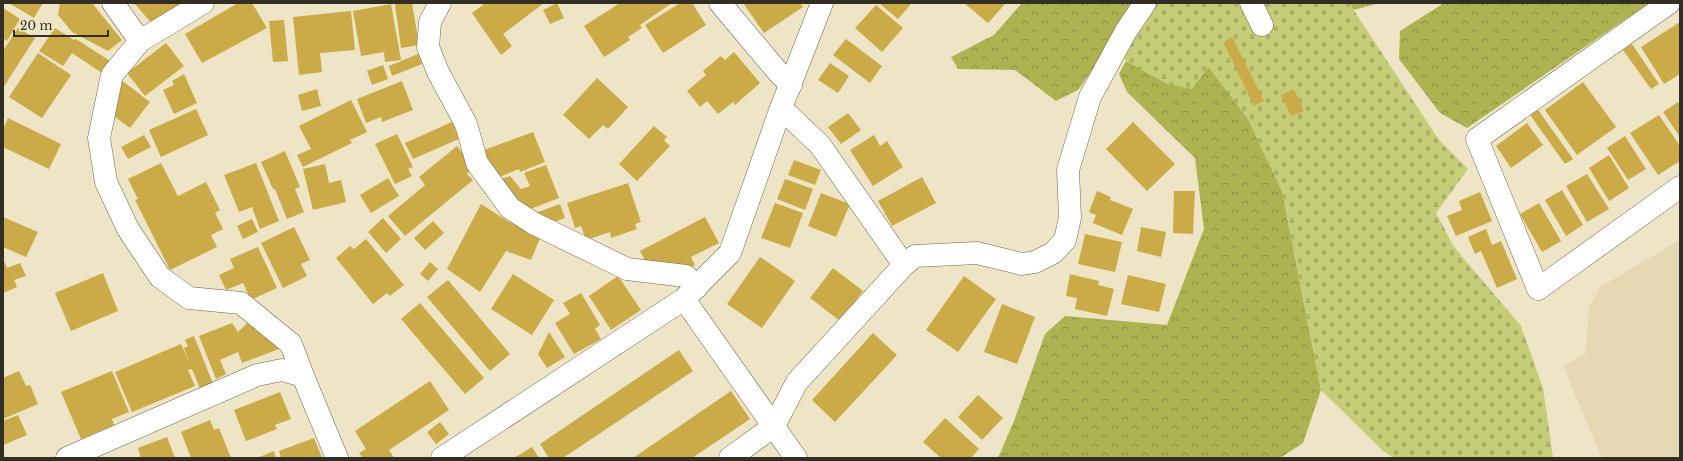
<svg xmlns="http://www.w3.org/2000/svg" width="1683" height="461" font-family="'Libre Baskerville',serif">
<defs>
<pattern id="forest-crowns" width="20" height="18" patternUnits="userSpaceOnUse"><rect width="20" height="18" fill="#acb350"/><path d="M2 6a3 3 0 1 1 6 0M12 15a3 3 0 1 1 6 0" fill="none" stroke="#8d9242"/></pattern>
<pattern id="cemetery-stones" width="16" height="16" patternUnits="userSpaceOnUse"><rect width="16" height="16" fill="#c6cd77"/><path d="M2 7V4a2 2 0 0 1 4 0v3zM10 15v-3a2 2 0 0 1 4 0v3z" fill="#abb067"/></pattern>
</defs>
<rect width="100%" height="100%" fill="#eee4c6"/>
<polygon fill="#e5d9b3" points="1680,240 1680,458 1602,458 1563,366 1586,353 1589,307 1600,287"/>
<g fill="url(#forest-crowns)">
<polygon points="1022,3 1139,3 1078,90 1056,101 1015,70 958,69 951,57 994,35"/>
<polygon points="1349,3 1379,3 1354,10"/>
<polygon points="1444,3 1649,3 1467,128 1440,113 1399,59 1400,31"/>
<polygon points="1126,61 1168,84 1209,67 1248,119 1282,191 1321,390 1303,443 1280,458 998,458 1014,421 1045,334 1065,316 1167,325 1204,229 1195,158 1127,92 1119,74"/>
</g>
<polygon fill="url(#cemetery-stones)" points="1139,3 1349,3 1439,140 1468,169 1436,213 1454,247 1521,326 1543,388 1553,458 1394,458 1383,451 1321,390 1282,191 1248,119 1209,67 1192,89 1168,84 1126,61 1112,41"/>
<g fill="#cbab47">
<polygon points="9,3 43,3 34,18"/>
<polygon points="60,3 92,3 122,40 108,51 72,32 58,15"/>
<polygon points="134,3 179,3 181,5 155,27"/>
<polygon points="238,3 252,3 267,28 202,63 185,34"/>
<polygon points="412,3 419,45 401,48 395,4"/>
<polygon points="481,3 544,3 503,34 512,46 501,55 472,13 483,5"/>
<polygon points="557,3 564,18 550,24 543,10"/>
<polygon points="620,3 672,3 640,25 642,28 628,37 630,40 604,57 584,26"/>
<polygon points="680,3 692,3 706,25 663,53 645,25"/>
<polygon points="743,3 800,3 803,7 764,33"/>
<polygon points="879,3 912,3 898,19"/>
<polygon points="964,3 1006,3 988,23"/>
<polygon points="391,4 401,60 385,62 384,52 361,56 353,11"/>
<polygon points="876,5 903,28 882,52 855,28"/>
<polygon points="3,8 20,19 7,41 3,38"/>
<polygon points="351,11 355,50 320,53 322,72 299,75 293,17"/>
<polygon points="284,20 288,61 273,62 269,21"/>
<polygon points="1680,22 1680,74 1664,84 1641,47"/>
<polygon points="18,28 35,38 3,88 3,51"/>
<polygon points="55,28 74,40 76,39 110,61 102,73 72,53 63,66 39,51"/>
<polygon points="1232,37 1264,101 1254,106 1223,42"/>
<polygon points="846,39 882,66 870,83 833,55"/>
<polygon points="166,43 184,66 145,96 127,73"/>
<polygon points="1632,44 1659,84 1651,89 1623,50"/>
<polygon points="734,52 760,83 735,105 733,102 718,114 707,101 700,107 687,91 706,75 703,71 721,56 725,60"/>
<polygon points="38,53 71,75 42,118 9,97"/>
<polygon points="418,54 422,64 392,76 389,66"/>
<polygon points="830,63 849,76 838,93 818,80"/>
<polygon points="383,65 388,79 372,85 367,71"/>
<polygon points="184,74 197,103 174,114 163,90 174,85 172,81"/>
<polygon points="597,78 628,107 608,129 603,125 589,139 563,115"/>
<polygon points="120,79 150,102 130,128 115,117"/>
<polygon points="402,81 413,110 382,122 381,117 366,123 357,99"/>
<polygon points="1583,82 1616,127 1577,155 1545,110"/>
<polygon points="317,89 321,106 302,111 298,95"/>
<polygon points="1294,89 1304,111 1291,116 1281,95"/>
<polygon points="351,100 367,132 350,140 352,143 303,167 297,155 311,149 299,126"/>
<polygon points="1678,102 1680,105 1680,137 1663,112"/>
<polygon points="1536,107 1573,159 1565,164 1528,112"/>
<polygon points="196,109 208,135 161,157 149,130"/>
<polygon points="848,113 861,130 841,144 828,127"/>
<polygon points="1659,115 1680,146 1680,161 1658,175 1630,133"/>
<polygon points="8,118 61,144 49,169 3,147 3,129"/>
<polygon points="452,122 459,139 413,159 405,143"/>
<polygon points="1133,122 1175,164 1147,191 1106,149"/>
<polygon points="1527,123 1543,145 1511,168 1496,146"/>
<polygon points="654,126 667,137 664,140 670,146 637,181 619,164"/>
<polygon points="533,132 545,162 520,172 519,169 492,180 481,151"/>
<polygon points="397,134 413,167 408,169 412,176 395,184 375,144"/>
<polygon points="144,135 151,147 128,159 121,147"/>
<polygon points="874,135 880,146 887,141 903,167 873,186 850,150"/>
<polygon points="1625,136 1646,169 1628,180 1607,148"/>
<polygon points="457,146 468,160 465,163 471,170 467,174 473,180 405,236 388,216 425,185 419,177"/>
<polygon points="285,151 300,187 295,189 304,212 287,219 275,189 273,189 261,162"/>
<polygon points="1609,155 1629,188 1609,201 1589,168"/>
<polygon points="794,160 821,170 815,185 788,175"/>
<polygon points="161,163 178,196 206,182 220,210 215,213 223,229 211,235 217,247 170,270 135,200 138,199 128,179"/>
<polygon points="256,163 279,221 260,229 252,207 239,212 224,175"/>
<polygon points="325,164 329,183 341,180 346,202 313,210 303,169"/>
<polygon points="546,165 559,198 520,213 494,181 510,176 521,189 530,186 524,173"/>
<polygon points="1587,174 1609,209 1587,222 1566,186"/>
<polygon points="922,177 936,203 892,226 878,201"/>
<polygon points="388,178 399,196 371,213 360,195"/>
<polygon points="785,179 813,189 805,210 777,199"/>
<polygon points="628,183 641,222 635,224 637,229 611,238 610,232 586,240 581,226 575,228 567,203"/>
<polygon points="1562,190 1583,225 1566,236 1545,200"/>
<polygon points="1097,191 1111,197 1110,200 1133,209 1122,235 1093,223 1096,215 1089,212"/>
<polygon points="1174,191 1195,191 1193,234 1173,233"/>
<polygon points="1480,192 1492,221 1456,236 1447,216 1462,210 1459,201"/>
<polygon points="821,193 850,204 836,237 808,226"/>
<polygon points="775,203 803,213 790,248 761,238"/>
<polygon points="1539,203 1561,241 1542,252 1520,214"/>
<polygon points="481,204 509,222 541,236 531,260 506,251 480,292 447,269"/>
<polygon points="560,204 565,218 544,226 533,214"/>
<polygon points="3,217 38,232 26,257 3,247"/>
<polygon points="705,217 719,243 691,257 695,265 681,273 675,262 659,270 650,270 640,251"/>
<polygon points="383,218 401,239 386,253 368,232"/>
<polygon points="252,219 258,232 243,239 237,226"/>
<polygon points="433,221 444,233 425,250 414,238"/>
<polygon points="294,227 310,260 301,264 307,276 283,288 261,243"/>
<polygon points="1141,227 1166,232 1161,257 1137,251"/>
<polygon points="1486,229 1492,245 1501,241 1517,279 1497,288 1481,251 1475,254 1468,237"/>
<polygon points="1085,234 1122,242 1115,272 1078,264"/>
<polygon points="366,239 404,285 390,296 387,293 373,304 336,258 350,246 354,249"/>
<polygon points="258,247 277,288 251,300 243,283 226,290 219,275 234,268 230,259"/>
<polygon points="760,257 795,281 762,328 727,304"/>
<polygon points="3,261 4,261 7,268 20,263 26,276 14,280 17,287 3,293"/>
<polygon points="430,262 438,269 428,281 420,274"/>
<polygon points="833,268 863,291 840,321 810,298"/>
<polygon points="103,273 118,311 71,331 55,293"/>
<polygon points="513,274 554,300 532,335 491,309"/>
<polygon points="1070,274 1099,281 1098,285 1114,289 1107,316 1075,309 1077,298 1066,296"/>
<polygon points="1128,275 1166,284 1159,312 1121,304"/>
<polygon points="618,276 641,310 611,330 589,296"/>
<polygon points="964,276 996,299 958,352 926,330"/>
<polygon points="448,280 510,354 490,371 427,297"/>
<polygon points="581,293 600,325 595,329 601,339 574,354 555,323 570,314 563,303"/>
<polygon points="420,303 484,378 465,394 401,319"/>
<polygon points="1002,304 1035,317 1017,364 984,352"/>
<polygon points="248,322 279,349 242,363 238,352 220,360 226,374 216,379 199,336 232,323 238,332"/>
<polygon points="549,332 565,357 547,368 538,354"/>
<polygon points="873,333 897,355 835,422 812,400"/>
<polygon points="194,336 214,386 201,391 192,369 188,370 195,386 132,412 115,372 181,344 190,363 184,348 188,346 185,340"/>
<polygon points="679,350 693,371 563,458 549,458 540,444"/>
<polygon points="19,371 26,386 30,385 38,404 3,419 3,378"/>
<polygon points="112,371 129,412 112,419 114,425 81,439 61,392"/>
<polygon points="430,381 449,410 389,450 394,458 363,458 359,453 366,449 355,431"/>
<polygon points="731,391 750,419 692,458 633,458"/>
<polygon points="280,392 291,419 275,425 277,429 246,441 234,410"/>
<polygon points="978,395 1003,418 982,440 958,417"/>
<polygon points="18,415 27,435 3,445 3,421"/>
<polygon points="945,418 979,449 971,458 941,458 923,442"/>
<polygon points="210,420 214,430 219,428 231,458 191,458 181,432"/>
<polygon points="440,422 449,434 436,444 427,432"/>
<polygon points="167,437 175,458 141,458 138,448"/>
<polygon points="314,438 322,458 281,458 279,451"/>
<polygon points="532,447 539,458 514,458"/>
<polygon points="274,451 276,458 257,458"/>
</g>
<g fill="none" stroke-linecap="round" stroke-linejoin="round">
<g stroke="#6d644a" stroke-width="23">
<g id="street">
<polyline points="113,3 140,41"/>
<polyline points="203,3 140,41 112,75 99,138 106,182 128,229 160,277 189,298 241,303 291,344 303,376"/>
<polyline points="440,3 430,22 428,47 438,72 466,124 477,163 510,208 533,223 627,269 686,276 697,287"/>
<polyline points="720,3 778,72 791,85"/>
<polyline points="1251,3 1262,25"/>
<polyline points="1669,3 1477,139 1538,289 1680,187"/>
<polyline points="781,108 820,145 904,265"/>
<polyline points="684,299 796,458"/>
<polyline points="67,458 257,375 282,370 303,376 337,458"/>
<polyline points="442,458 684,299 730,253 781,108 822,3"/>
<polyline points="730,458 774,426 797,382 904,265 915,256 977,253 1022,264 1035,262 1053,253 1065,240 1070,218 1068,170 1090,97 1126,31 1145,3"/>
</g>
</g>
<use href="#street" stroke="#fff" stroke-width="22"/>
</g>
<rect width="1683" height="461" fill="none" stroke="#322e23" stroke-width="8"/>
<path d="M14 30v6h94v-6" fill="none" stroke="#322e23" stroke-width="2"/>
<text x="20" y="30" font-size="12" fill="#322e23" stroke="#eee4c6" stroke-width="3" paint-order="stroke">20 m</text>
</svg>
